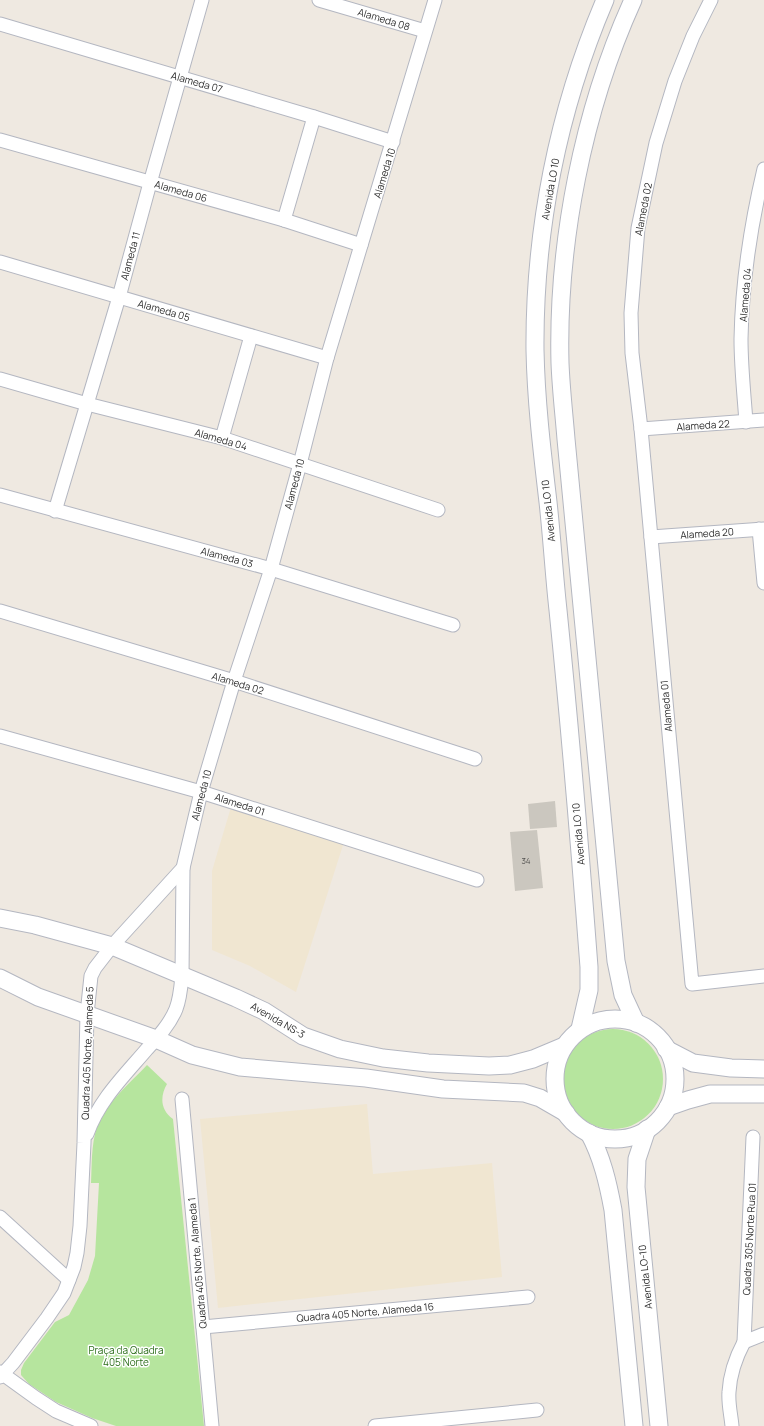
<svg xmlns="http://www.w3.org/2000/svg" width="764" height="1426" font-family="Manrope,sans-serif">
<rect width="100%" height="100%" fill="#efe9e1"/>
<g fill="#f0e6d1">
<polygon points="231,807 344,842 296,992 250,966 212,950 212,871"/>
<polygon points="367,1104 373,1174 492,1163 502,1277 218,1308 200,1119"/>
</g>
<g fill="#b6e59e">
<circle cx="613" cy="1079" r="50"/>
<path d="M147,1065L167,1084C160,1096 160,1110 173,1119L204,1426H116L92,1418L56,1402L29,1384L21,1375V1370L24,1363L55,1322L69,1315L88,1280L95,1256L99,1183H91C92,1165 91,1145 97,1127C105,1104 130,1083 147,1065Z"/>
</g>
<g fill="#cbc7bf">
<polygon points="555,801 557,827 530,829 528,804"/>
<polygon points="537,830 543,888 515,891 510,832"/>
</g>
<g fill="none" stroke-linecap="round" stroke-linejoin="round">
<g stroke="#b4b7c1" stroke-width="15">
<g id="minor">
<polyline points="319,0 425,31"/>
<polyline points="711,0 693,36 675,81 656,143 638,228 631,313 632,353 641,429 692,984 764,976"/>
<polyline points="0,24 314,117 393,142"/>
<polyline points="0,140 284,220 361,245"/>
<polyline points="284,220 314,117"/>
<polyline points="0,262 327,358"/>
<polyline points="0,379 87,404 222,438 438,510"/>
<path d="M746,422C744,394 741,367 741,339C742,282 751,224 764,169"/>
<polyline points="641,429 764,420"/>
<polyline points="222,438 251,336"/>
<polyline points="0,495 271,569 453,625"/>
<polyline points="55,511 119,297 150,183 202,0"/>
<polyline points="759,529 764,583"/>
<polyline points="651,537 764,529"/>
<polyline points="0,611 234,681 475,759"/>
<polyline points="0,736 201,792 477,880"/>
<polyline points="182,1099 212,1426"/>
<path d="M87,1134C99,1100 124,1076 147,1049C158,1037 170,1024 176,1009C180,999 181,987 182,976L183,868"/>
<polyline points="0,1217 69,1280"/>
<polyline points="203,1327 528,1297"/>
<polyline points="744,1342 764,1334"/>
<polyline points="0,1372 36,1398 56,1411 91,1426"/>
<polyline points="0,1377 13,1363 47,1318 64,1293 74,1267 77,1253 80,1226 84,1143 87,1014 91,976 95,968 112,946 183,868 201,792 234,681 271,569 300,464 327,358 435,0"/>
<polyline points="375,1426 537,1410"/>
<path d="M732,1426C731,1415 728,1403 729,1392C730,1374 736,1357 744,1342L753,1137"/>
</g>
</g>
<g stroke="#b4b7c1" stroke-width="19">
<g id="tertiary">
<path d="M633,0C583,110 557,243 560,363C561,389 564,414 566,439L616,961L623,995L636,1023"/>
<polyline points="0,918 35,925 112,946 236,998 264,1011 303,1036 340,1049 383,1058 428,1063 489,1066 510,1065 533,1059 564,1046"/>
<polyline points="0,978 38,997 156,1039 192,1055 240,1067 366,1078 443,1089 524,1093 540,1098 566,1113"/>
<circle cx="615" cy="1079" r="60"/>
<path d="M580,1029L589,990V967C580,848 570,729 558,610C554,574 552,538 548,502C542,451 536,401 535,350C534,231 558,110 605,0"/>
<polyline points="666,1049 693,1063 731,1068 764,1069"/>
<polyline points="668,1107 688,1100 710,1094 764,1094"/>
<polyline points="647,1129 637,1159 636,1187 659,1426"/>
<path d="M589,1133C602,1157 608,1183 613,1210L634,1426"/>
</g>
</g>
<use href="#minor" stroke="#fff" stroke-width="13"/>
<use href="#tertiary" stroke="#fff" stroke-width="17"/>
</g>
<g text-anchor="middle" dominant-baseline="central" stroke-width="3" stroke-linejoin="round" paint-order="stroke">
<g font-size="8" fill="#555452">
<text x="526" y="860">34</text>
</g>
<g font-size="10" fill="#2e2e2e" stroke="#fff">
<text transform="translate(384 19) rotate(17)">Alameda 08</text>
<text transform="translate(197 82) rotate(16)">Alameda 07</text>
<text transform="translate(384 173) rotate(-73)">Alameda 10</text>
<text transform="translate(550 189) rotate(-80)">Avenida LO 10</text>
<text transform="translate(181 191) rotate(16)">Alameda 06</text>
<text transform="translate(643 209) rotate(-79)">Alameda 02</text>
<text transform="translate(130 256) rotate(-75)">Alameda 11</text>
<text transform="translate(745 295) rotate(-85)">Alameda 04</text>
<text transform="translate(164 310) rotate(16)">Alameda 05</text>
<text transform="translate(703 425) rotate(-4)">Alameda 22</text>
<text transform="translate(221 439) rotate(16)">Alameda 04</text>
<text transform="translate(294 484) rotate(-75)">Alameda 10</text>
<text transform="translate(548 511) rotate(-96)">Avenida LO 10</text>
<text transform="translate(707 533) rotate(-4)">Alameda 20</text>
<text transform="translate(227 557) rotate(15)">Alameda 03</text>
<text transform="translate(238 683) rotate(17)">Alameda 02</text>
<text transform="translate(666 706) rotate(-95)">Alameda 01</text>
<text transform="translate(201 795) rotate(-75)">Alameda 10</text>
<text transform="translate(240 804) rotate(18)">Alameda 01</text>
<text transform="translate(578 834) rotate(-95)">Avenida LO 10</text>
<text transform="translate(278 1020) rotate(30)">Avenida NS-3</text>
<text transform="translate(87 1053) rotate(-88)">Quadra 405 Norte, Alameda 5</text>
<text transform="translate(749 1239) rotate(-87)">Quadra 305 Norte Rua 01</text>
<text transform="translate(197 1263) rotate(-95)">Quadra 405 Norte, Alameda 1</text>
<text transform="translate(645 1277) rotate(-96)">Avenida LO-10</text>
<text transform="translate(365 1312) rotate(-5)">Quadra 405 Norte, Alameda 16</text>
</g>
<g font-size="10" fill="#2c6e1b" stroke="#fff">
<text x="126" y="1350">Praça da Quadra<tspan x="126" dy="12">405 Norte</tspan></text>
</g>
</g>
</svg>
